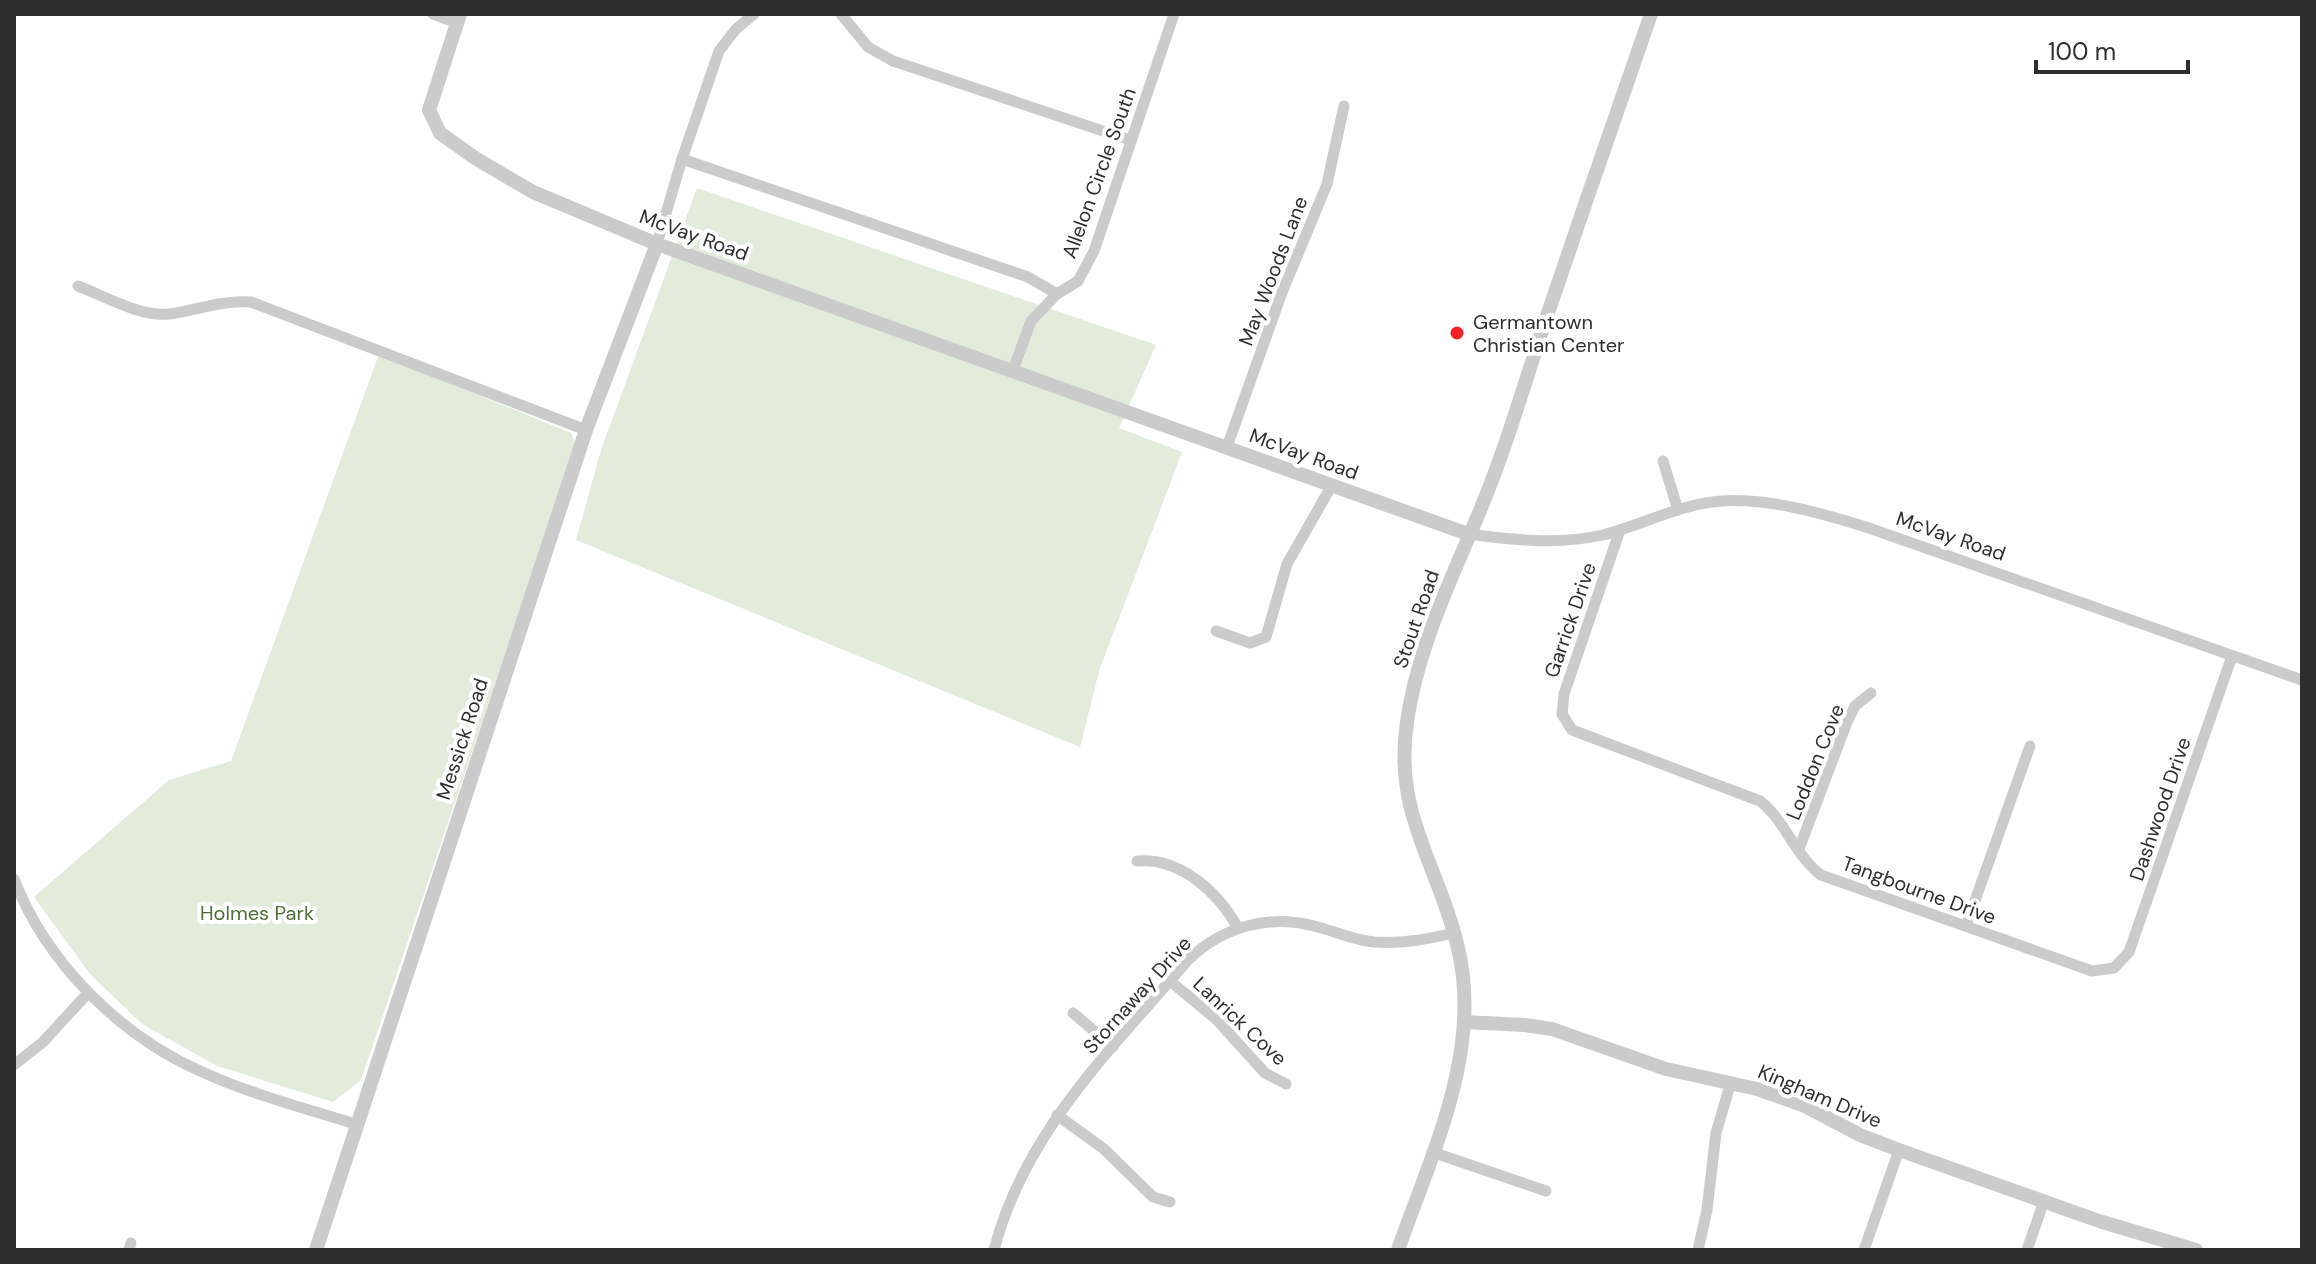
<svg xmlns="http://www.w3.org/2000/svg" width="2316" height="1264" font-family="'DM Sans',sans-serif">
<rect width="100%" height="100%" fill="#fff"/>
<g fill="#e3ecda">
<polygon points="697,188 1156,345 1119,428 1182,452 1099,671 1080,747 576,540 601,450"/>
<polygon points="379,354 571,433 576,444 361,1080 333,1102 217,1066 142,1024 90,974 34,897 169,780 231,761"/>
</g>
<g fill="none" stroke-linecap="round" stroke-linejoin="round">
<g stroke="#cbcbcb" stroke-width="11">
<polyline points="433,14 457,23"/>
<polyline points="754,14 736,29 719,51 682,159 1028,277 1057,294"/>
<polyline points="841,14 868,47 893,61 1130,140"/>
<polyline points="657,244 682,159"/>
<path d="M78,286C104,296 140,317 169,314C197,310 222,300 251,302L586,430"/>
<polyline points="1013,370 1031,321 1057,294 1078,281 1094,251 1174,14"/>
<polyline points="1227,447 1281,295 1327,184 1344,106"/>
<polyline points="1663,461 1678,510"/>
<path d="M1620,530L1564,694L1562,714L1572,730L1760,801C1785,820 1795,856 1821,875L2092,971L2114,968L2129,952L2232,656"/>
<path d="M1468,534C1513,540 1557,545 1603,535C1642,525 1680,504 1721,501C1769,498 1821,513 1866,527L2302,680"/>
<polyline points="1216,631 1250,643 1266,637 1287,564 1332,485"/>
<polyline points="1799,849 1847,722 1855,706 1871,693"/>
<path d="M1137,861C1180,857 1218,892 1238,928"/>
<path d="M14,879C46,962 119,1035 200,1071C250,1094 304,1108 355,1124"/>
<polyline points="1966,926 2030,746"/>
<polyline points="1170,981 1216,1019 1265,1073 1286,1084"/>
<polyline points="1073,1013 1113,1047"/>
<polyline points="14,1065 43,1042 88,993"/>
<polyline points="1057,1115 1104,1149 1153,1197 1170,1202"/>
<polyline points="1432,1152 1546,1191"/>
<polyline points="129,1250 131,1243"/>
<path d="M994,1250C1025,1131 1111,1050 1189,959C1223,927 1268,914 1314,926C1335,931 1353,940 1374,942C1402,944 1428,939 1454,933"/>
<polyline points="1698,1250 1707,1210 1716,1133 1731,1082"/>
<polyline points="1864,1250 1899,1150"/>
<polyline points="2027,1250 2044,1201"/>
</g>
<g stroke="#cbcbcb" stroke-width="14">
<polyline points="460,14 429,110 440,133 475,158 533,192 657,244 1468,534"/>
<polyline points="1464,1022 1525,1025 1552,1029 1666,1069 1757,1089 1805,1106 1860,1135 1899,1150 2099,1221 2196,1250"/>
<polyline points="316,1250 586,430 657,244"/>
<path d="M1398,1250C1431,1155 1483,1051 1458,948C1439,865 1393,815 1407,722C1417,650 1451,579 1479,513C1506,449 1525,381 1547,316C1581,215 1616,115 1651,14"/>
</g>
</g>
<circle fill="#f22328" stroke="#fff" stroke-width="3" cx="1457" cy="333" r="8"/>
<g text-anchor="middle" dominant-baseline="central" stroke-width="8" stroke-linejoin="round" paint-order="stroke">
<g font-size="20" fill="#2e2e2e" stroke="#fff">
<text transform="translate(1099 173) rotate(-70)">Allelon Circle South</text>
<text transform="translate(694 235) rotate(20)">McVay Road</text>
<text transform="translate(1273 271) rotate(-69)">May Woods Lane</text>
<text transform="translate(1304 454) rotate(20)">McVay Road</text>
<text transform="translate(1951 536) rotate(19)">McVay Road</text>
<text transform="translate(1416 619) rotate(-71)">Stout Road</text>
<text transform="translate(1570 620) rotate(-71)">Garrick Drive</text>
<text transform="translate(462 739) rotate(-72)">Messick Road</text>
<text transform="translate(1815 762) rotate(-68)">Loddon Cove</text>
<text transform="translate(2160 809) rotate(-71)">Dashwood Drive</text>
<text transform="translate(1919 890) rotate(20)">Tangbourne Drive</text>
<text transform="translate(1137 995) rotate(-48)">Stornaway Drive</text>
<text transform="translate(1240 1021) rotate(43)">Lanrick Cove</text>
<text transform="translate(1820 1096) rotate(23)">Kingham Drive</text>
</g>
<g font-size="20" fill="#2e2e2e" stroke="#fff" text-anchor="start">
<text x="1473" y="322">Germantown<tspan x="1473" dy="23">Christian Center</tspan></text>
</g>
<g font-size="20" fill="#4e6d38" stroke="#fff">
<text x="257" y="913">Holmes Park</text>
</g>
</g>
<rect width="2316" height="1264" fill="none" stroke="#2e2e2e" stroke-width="32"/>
<path d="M2036 60v12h152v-12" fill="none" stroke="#2e2e2e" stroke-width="4"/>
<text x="2048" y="60" font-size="24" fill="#2e2e2e" stroke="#ffffff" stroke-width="6" paint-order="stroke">100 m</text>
</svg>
